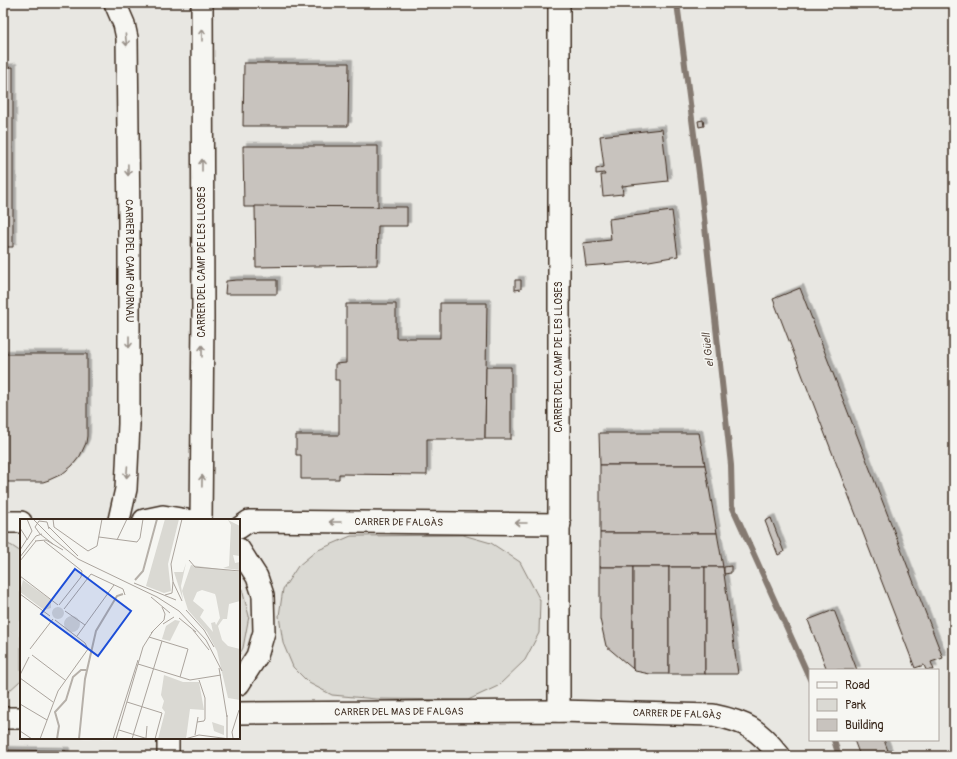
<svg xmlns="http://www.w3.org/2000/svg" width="957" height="759" font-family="Pangolin,sans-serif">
<defs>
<filter id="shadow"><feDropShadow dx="3.5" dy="-3.5" stdDeviation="0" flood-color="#0004"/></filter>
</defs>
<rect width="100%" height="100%" fill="#f6f6f2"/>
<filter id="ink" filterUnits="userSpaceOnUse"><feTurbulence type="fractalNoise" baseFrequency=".025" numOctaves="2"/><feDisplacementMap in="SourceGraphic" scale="8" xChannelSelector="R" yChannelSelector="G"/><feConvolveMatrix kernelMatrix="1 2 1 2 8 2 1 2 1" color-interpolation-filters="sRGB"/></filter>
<g filter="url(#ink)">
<path fill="#e8e7e2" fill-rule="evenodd" d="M3,3H954V756H3ZM21,520H239V738H21ZM810,670H938V740H810Z"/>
<g fill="#dad9d3" stroke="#8a8278">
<polygon points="463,535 491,543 520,562 540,600 539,633 525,660 498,686 468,700 376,699 332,695 309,683 293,667 283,643 279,616 283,589 298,566 316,551 351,536"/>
<polygon points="3,542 12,546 21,552 21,680 8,692 3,693"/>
<polygon points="239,578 249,616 243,648 239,655"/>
</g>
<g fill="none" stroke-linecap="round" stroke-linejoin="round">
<g stroke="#857a71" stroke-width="6">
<polyline points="677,3 700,181 731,465 732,506 810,679"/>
<polyline points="834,740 839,756"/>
</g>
</g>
<g fill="#c8c3be" stroke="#3b2a1e" filter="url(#shadow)">
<polygon points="244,63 349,63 348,126 243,126"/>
<polygon points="13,67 13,247 3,247 3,68"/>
<polygon points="703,120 704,126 699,127 698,121"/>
<polygon points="662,129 668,181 622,186 623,194 603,196 601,175 605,175 604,173 596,174 596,169 604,167 600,136"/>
<polygon points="243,146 378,146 378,207 244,207"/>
<polygon points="255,206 407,207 407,226 378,226 377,265 256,267"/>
<polygon points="672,211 678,256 649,261 586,266 583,243 611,240 609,219"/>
<polygon points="237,280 277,280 277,294 225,294 226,281"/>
<polygon points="515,280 521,280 521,289 515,290"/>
<polygon points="800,288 943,658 931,662 934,670 926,670 924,665 915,668 773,299"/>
<polygon points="440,303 487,303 485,439 427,439 427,475 339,474 339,479 301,479 301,455 296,455 296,435 339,435 339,380 335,380 335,364 346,363 346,304 396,304 396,338 440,338"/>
<polygon points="3,354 87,354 87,436 86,443 80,456 72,466 62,474 49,480 43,482 3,482"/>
<polygon points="486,367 511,367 511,439 485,439"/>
<polygon points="599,433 699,433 705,465 600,465"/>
<polygon points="600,465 705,465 717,533 600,533"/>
<polygon points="771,518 784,552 778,555 765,521"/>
<polygon points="600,533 717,533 723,567 600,567"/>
<polygon points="731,566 731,573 724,574 724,567"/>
<polygon points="600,567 633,567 633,669 606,646 600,619"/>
<polygon points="633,567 669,567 669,674 650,674 635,671 633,669"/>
<rect x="669" y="567" width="36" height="107"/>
<polygon points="705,567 723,567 738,674 705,674"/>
<polygon points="834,610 849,649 857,670 827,670 808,620"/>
<polygon points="854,740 884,740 890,756 860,756"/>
<polygon points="3,750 66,751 66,756 3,756"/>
<rect x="517" y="755" width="64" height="1"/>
</g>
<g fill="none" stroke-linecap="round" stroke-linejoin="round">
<g stroke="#3b2a1e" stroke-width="24">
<g id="street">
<path id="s1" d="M115,3L124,24L127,38L129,225V424L126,489L119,520"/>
<polyline points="559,3 559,711"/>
<polyline points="144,520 163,516 187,520"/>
<polyline points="201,520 203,318 202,3"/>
<polyline points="3,522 21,522"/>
<path id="s2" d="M239,528L249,521L560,524"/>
<polyline points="239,549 257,577 263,595 264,632 257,656 239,684"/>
<path id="s3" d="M239,713L559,711L713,715C747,722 758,729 780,756"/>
<polyline points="3,718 21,718"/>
<polyline points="168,756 168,738"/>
</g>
</g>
<use href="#street" stroke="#f6f6f2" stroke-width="21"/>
</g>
<defs><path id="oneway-shaft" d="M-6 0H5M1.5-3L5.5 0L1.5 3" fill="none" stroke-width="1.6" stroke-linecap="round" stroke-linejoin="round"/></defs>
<g stroke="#989088">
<use href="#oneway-shaft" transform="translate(202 35) rotate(-90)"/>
<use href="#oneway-shaft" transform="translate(126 40) rotate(84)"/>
<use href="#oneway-shaft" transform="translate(202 165) rotate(-90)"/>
<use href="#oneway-shaft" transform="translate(128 170) rotate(89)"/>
<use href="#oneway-shaft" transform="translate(129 342) rotate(90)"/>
<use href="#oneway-shaft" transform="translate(202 351) rotate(-90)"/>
<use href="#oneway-shaft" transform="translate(127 472) rotate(94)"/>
<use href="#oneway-shaft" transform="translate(202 481) rotate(-89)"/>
<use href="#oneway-shaft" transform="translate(335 522) rotate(-180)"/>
<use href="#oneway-shaft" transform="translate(521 523) rotate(-180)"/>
</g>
</g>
<g text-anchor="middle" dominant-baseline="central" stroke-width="3" stroke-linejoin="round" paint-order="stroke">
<g font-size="10" fill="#3b2a1e" stroke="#f6f6f2">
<text stroke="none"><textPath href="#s1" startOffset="260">CARRER DEL CAMP GURNAU</textPath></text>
<text transform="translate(202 262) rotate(-90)">CARRER DEL CAMP DE LES LLOSES</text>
<text transform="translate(559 357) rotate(-90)">CARRER DEL CAMP DE LES LLOSES</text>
<text stroke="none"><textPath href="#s2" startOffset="162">CARRER DE FALGÀS</textPath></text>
<text stroke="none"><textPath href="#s3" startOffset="160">CARRER DEL MAS DE FALGAS</textPath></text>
<text stroke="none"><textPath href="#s3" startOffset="438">CARRER DE FALGÀS</textPath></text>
</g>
<g font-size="11" font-style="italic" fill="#605248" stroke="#f6f6f2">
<text transform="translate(708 350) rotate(-97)">el Güell</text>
</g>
</g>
<g transform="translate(20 519)">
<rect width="220" height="220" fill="#f6f6f2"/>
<path d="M145,0H159L148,45L151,72L144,74L126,67ZM208,1L220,7V37L213,36L215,44L220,43V51L203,49L209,47L211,6ZM166,44L161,67L163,81L154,53H163ZM171,46L220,53V82L209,85L207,100H203L198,107L202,121L208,127L220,130V181L208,179L197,132L187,113L168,91L162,72ZM182,71L195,75L196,78L200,99L196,106L195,103L191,104L193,113L180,98L184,91L173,82L177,73ZM3,61L31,81V89L24,91L0,73ZM32 94a6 6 0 1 1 12 0a6 6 0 1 1-12 0ZM44 105a8 8 0 1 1 16 0a8 8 0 1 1-16 0ZM155,101L160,102L150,122L142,120L146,107ZM144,156L163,163H179L184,191L170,190L166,220H138L145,193L142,189L144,182L141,176ZM192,203L204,207V216L194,212Z" fill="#dad9d3" fill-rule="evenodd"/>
<path fill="none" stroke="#b6b0a9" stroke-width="2" d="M115,61L123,52L137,0M37,220L39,207L35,193L46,181L53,158L61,151H66M59,220L65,160L76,112L97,77L103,75"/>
<path fill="none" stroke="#aba49d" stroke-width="1" d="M13,0L32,19L58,40L137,78L159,92L186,121L202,152M33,0L34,8L68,32L77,27L82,0M29,8L58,37M0,9L7,20L0,31M20,15L15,8L19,2L27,3L29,10M20,15L33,25M79,18L117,23L120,19L123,0M7,21L12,12L7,0M97,21L107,0M15,22L26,21L43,31M24,22L62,52L61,58L39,86M0,38L16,17L22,15M169,41L175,48L220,52M0,42L16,22M0,57L38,86M114,64L156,81M0,75L30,97M145,76L152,74L153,63M131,78L150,94M162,82L153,63L151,45L162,0M44,90L71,55L103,70L105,76M166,91L184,111L194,128M45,92L65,106M159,99L176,113M143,105L154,98M173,111L189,131M131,114L144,101L145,95L142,88M57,117L94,66M129,118L168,130L160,158M10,130L33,100M12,136L45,161M118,145L170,161L201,156M199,149L207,198M0,156L9,138M0,159L33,183M107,183L142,194L135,220M0,185L27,201M177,203L184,202L185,200V179L179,161M99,211L128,220M0,212L12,220M175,216L178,198M126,219L127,207M213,219L212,213L219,191M20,220L38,172L68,130L65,124L35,101M93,220L118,141M96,220L123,128L133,112M112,220L142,122M165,220L179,216L210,220M207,220V196"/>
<path fill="#1d4ed8" fill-opacity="0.15" stroke="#1d4ed8" stroke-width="2" d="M55,50L111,92L78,137L21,95Z"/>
<rect width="220" height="220" fill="none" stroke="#3b2a1e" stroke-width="2"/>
</g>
<rect width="957" height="759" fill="none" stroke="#f6f6f2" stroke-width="16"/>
<rect x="8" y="8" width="941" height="743" fill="none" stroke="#3b2a1e" stroke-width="1.5" filter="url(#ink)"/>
<rect x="809" y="669" width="130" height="72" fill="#f6f6f2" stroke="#aba49d"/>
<rect x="817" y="682" width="20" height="6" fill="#f6f6f2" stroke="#aba49d"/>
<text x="845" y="689" font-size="12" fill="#3b2a1e">Road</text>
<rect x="817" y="699" width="20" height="12" fill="#dad9d3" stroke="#aba49d"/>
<text x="845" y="709" font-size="12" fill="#3b2a1e">Park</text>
<rect x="817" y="719" width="20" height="12" fill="#c8c3be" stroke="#aba49d"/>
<text x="845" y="729" font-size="12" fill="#3b2a1e">Building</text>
</svg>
